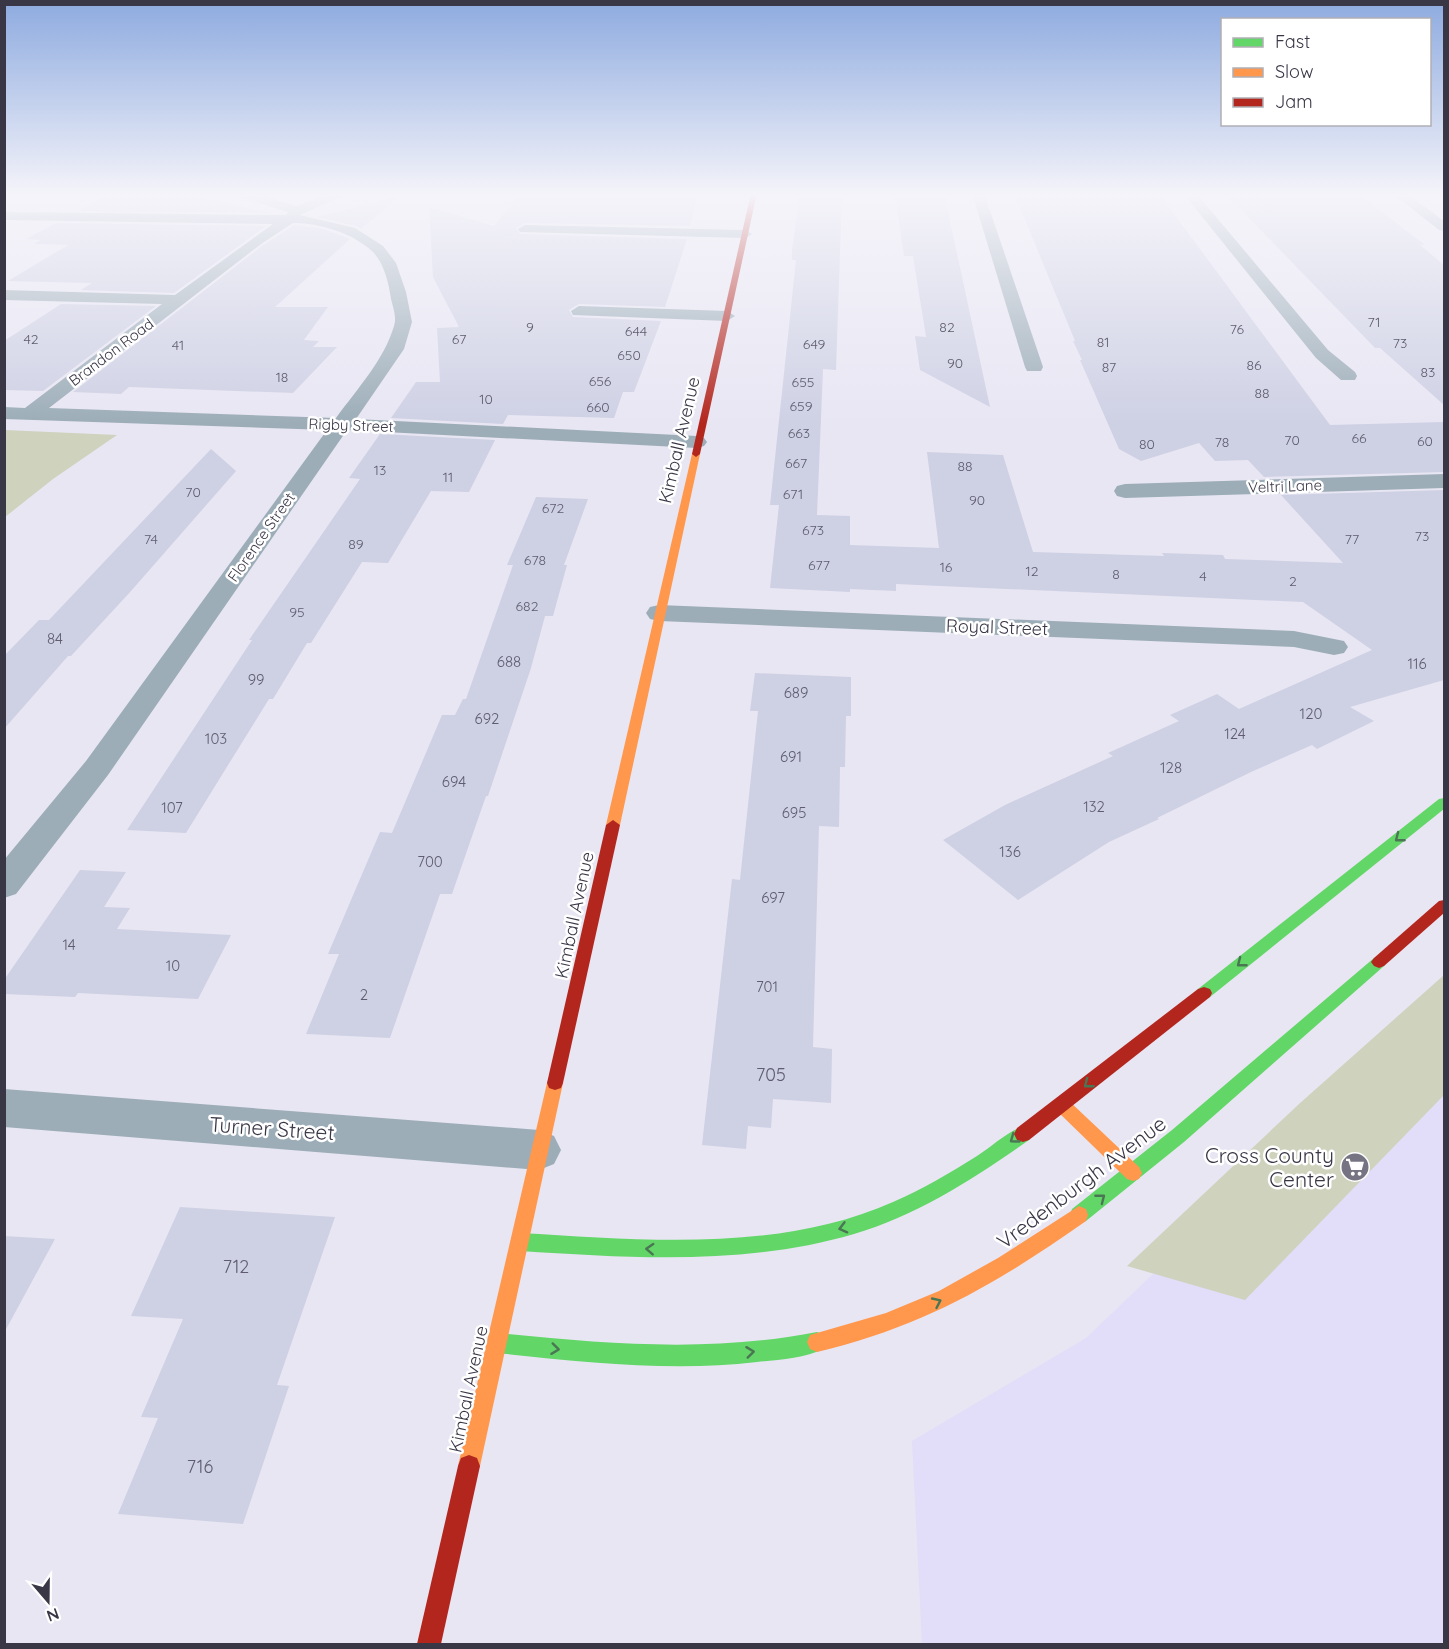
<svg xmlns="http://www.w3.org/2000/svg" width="1449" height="1649" font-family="Quicksand,sans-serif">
<rect width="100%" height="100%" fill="#e8e6f3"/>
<polygon fill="#e2ddf8" points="1444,996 1444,1644 922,1644 912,1441 1086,1338"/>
<g fill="#cfd2bd">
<polygon points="5,430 117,435 53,479 5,517"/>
<polygon points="1444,975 1444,1095 1245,1300 1127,1266 1299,1104"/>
</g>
<g fill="#ced0e4">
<polygon points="520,193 698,193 690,226 525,223 516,228 520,234 687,239 665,307 579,304 569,310 573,317 661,321 634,392 623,392 614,418 508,415 503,424 391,418 416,382 440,382 437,328 459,327 433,277 429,207 494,226"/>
<polygon points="800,193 842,194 836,370 823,369 817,515 850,516 850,545 939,548 927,452 1003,455 1033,552 1164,556 1162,553 1223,555 1225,559 1343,563 1281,495 1444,490 1444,680 1350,707 1374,721 1317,749 1312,745 1251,772 1157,818 1159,819 1109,842 1018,900 943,840 1005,805 1113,756 1108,753 1179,721 1170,715 1217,694 1239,709 1372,650 1303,602 896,584 896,591 850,589 850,592 770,588 779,505 770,505 796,260 792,260 792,250"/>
<polygon points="903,193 944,193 990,407 920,370 915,336 926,337 913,256 904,256 895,195 904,196"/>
<polygon points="1014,193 1160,195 1330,425 1444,422 1444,472 1264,477 1248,460 1215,461 1199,443 1141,461 1119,449 1080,360 1082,360 1073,341 1075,341"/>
<polygon points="1225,193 1357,193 1425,245 1420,245 1444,265 1444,405 1380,348 1375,348"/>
<polygon points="106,196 194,197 271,213 78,211"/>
<polygon points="398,197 361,229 356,226 317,217"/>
<polygon points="56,223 266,226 174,293 81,290 92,283 8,281 68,245 34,244 41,240 26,239"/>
<polygon points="294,225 324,229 350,239 275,307 328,307 304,340 319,341 313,347 337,347 293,393 129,387 121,394 73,392 262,246"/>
<polygon points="61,304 156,306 43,391 4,390 4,341"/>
<polygon points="380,434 495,440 469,492 431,491 388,563 362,562 311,643 307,643 273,699 269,699 186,833 127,830 252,640 249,640 360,479 349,478"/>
<polygon points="211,449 236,471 131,591 71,656 68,656 4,729 4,656 39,620 49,620"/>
<polygon points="536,497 588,499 564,565 567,565 553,616 545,616 531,668 488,796 486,796 452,894 440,894 390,1038 306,1034 339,954 328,954 380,832 392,833 442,715 455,715 463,699 466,699 513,565 507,565"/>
<polygon points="755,673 851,677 851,716 846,716 845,767 840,767 839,827 819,826 813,1047 832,1049 831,1103 773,1099 771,1128 748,1126 746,1149 702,1145 732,879 740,880 758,711 750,711"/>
<polygon points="80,870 126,872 104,907 130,908 117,929 231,935 198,999 78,993 75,997 4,994 4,980"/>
<polygon points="180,1207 335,1217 277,1385 289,1386 243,1524 118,1514 158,1418 141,1417 183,1319 131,1316"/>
<polygon points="4,1236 55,1239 4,1333"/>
</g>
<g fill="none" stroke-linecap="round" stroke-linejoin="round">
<g fill="#9cadb8" fill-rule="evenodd">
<path d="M235,193H254L296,206L330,193H348L300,215L355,228L383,246L396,263L406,292L412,322L404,349L356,419L697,436L704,438L707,442L704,446L697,448L347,430L108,775L16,894L4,898V860L86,761L327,430L4,419V407L25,408L162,304L4,300V290L175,295L273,224L4,220V212L286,215L288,212L236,196ZM293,223C320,223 353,233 373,252C384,263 389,284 391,299C393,307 397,318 394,326C384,360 357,389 336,418L49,408L261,244Z"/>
<polygon points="972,193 984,193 1043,367 1041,371 1027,371 1025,367"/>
<polygon points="1183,193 1196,193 1328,350 1355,372 1357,376 1355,380 1341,380 1316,358"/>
<polygon points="1392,193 1406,193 1444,221 1444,231 1439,230"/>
<polygon points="525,225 745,230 752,234 745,238 520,232 518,229"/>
<polygon points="579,306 727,311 735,316 727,321 573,315 571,311"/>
<polygon points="1444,474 1444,488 1125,498 1117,496 1114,491 1117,486 1125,484"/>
<polygon points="659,605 1294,631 1344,641 1348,647 1344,653 1334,655 1294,647 659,621 650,619 646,613 650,607"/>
<polygon points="4,1089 539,1130 554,1136 561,1150 554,1164 539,1170 4,1127"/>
</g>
<g fill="#63d668" fill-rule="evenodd">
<polygon points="1444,798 1444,809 1210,997 1204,999 1198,997 1196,993 1198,989 1439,799"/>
<polygon points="1379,956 1384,958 1387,962 1384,966 1184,1142 1086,1221 1079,1224 1072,1221 1070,1215 1072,1209 1172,1130 1374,958"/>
<path d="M1023,1126L1029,1128L1032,1134L1029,1140C975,1178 918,1215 854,1234C745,1266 632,1258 520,1251L513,1249L511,1242L513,1235L520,1233C643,1240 778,1253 893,1202C923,1189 950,1173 977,1156C992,1146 1007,1132 1023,1126Z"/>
<path d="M817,1332L824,1335L827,1342L824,1349C804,1358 779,1360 757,1362C671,1372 583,1362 497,1353L490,1350L487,1343L490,1336L497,1333C605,1344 710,1353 817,1332Z"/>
</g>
<g fill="#ff974d" fill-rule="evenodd">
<polygon points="696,451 700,454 620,825 613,830 606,825 692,454"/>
<polygon points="555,1076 561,1078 563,1083 480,1466 477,1474 469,1477 461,1474 458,1466 547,1083 549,1078"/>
<polygon points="1062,1097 1068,1100 1139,1167 1142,1173 1139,1179 1133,1181 1127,1179 1056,1110 1053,1105 1056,1100"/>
<path d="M1079,1206L1086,1209L1088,1215L1086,1221C996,1284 925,1326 817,1352L810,1349L807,1342L810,1335L886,1313L939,1291L998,1258Z"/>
</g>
<g fill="#b3261e" fill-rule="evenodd">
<polygon points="751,193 757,193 700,454 696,457 692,454"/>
<polygon points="613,820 620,825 563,1083 561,1088 555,1090 549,1088 547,1083 606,825"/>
<polygon points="1444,900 1444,913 1384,966 1379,968 1374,966 1371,962 1374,958 1439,901"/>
<polygon points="1204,987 1210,989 1212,993 1210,997 1029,1140 1023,1142 1017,1140 1014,1134 1017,1128 1198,989"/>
<polygon points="469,1455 477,1458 480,1466 441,1644 417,1644 458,1466 461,1458"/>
</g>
</g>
<defs><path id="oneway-chevron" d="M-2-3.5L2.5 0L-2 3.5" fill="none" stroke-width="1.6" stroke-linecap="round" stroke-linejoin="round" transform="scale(1.5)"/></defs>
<g stroke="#4a7654">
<use href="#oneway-chevron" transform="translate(1399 838) rotate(142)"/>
<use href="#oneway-chevron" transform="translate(1241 963) rotate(142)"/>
<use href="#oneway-chevron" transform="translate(1088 1084) rotate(142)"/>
<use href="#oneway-chevron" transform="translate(1014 1139) rotate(144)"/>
<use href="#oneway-chevron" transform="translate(1101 1198) rotate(-38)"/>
<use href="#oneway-chevron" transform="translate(843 1228) rotate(165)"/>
<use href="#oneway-chevron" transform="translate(650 1249) rotate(-177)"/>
<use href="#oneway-chevron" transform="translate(937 1302) rotate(-25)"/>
<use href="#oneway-chevron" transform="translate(555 1349) rotate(7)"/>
<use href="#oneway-chevron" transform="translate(750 1352) rotate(-7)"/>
</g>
<linearGradient id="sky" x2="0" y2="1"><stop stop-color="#8daadf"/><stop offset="0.46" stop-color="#f5f4fa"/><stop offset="1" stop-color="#f5f4fa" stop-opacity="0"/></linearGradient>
<rect width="1449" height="424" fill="url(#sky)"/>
<defs>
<g id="supermarket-disc" transform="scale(1.5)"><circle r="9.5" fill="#767483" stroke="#fff"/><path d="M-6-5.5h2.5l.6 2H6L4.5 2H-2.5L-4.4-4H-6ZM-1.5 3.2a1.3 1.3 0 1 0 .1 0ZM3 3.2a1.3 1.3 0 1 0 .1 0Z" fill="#fff"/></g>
</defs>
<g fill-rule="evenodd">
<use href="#supermarket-disc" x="1355" y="1167"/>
</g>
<g text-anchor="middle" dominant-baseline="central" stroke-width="5" stroke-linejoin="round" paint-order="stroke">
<g font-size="14" fill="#5e5c6e">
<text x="1374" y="322">71</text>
<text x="530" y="327">9</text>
<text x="947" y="327">82</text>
<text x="1237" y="329">76</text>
<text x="636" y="331">644</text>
<text x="31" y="339">42</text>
<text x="459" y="339">67</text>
<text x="1103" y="342">81</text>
<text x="1400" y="343">73</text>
<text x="814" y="344">649</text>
<text x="178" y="345">41</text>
<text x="629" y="355">650</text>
<text x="955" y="363">90</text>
<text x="1254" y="365">86</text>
<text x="1109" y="367">87</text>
<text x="1428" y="372">83</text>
<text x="282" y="377">18</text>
<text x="600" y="381">656</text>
<text x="803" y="382">655</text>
<text x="1262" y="393">88</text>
<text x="486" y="399">10</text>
<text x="801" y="406">659</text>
<text x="598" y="407">660</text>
<text x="799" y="433">663</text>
<text x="1359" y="438">66</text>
<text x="1292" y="440">70</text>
<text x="1425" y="441">60</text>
<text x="1222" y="442">78</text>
<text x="1147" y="444">80</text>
<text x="796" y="463">667</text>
<text x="965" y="466">88</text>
<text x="380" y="470">13</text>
<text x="448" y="477">11</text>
<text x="193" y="492">70</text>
<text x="793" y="494">671</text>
<text x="977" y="500">90</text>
<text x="553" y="508">672</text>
<text x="813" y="530">673</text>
<text x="1422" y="536">73</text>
<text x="151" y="539">74</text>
<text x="1352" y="539">77</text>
<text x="356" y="544">89</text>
<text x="535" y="560">678</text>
<text x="819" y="565">677</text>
<text x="946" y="567">16</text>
<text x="1032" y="571">12</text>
<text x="1116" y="574">8</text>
<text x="1203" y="576">4</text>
<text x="1293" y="581">2</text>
<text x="527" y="606">682</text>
<text x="297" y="612">95</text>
</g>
<g font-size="15" fill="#393646" stroke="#fff">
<text transform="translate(111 352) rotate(-37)">Brandon Road</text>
<text transform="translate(351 425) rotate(2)">Rigby Street</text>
<text transform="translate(1285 486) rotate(-2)">Veltri Lane</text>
<text transform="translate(261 537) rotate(-55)">Florence Street</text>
</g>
<g font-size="15" fill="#5e5c6e">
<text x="55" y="638">84</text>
<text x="509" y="661">688</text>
<text x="1417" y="663">116</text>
<text x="256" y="679">99</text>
<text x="796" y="692">689</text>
<text x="1311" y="713">120</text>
<text x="487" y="718">692</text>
<text x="1235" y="733">124</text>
<text x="216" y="738">103</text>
<text x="791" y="756">691</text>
<text x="1171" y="767">128</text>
<text x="454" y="781">694</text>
<text x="1094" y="806">132</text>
<text x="172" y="807">107</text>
<text x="794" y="812">695</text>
<text x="1010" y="851">136</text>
<text x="430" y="861">700</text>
<text x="773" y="897">697</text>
<text x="69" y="944">14</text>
<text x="173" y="965">10</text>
<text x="767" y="986">701</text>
<text x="364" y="994">2</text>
</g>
<g font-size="18" fill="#393646" stroke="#fff">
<text transform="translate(679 440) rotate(-77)">Kimball Avenue</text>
<text transform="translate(997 627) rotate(2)">Royal Street</text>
<text transform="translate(574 915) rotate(-78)">Kimball Avenue</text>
<text transform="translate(468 1389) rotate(-78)">Kimball Avenue</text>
</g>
<g font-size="18" fill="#5e5c6e">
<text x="771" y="1074">705</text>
<text x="236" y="1266">712</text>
<text x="200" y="1466">716</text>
</g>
<g font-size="21" fill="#393646" stroke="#fff">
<text transform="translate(272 1128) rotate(4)">Turner Street</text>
<text transform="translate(1081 1182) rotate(-37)">Vredenburgh Avenue</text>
</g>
<g font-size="21" fill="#393646" stroke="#fff" text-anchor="end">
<text x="1334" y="1155">Cross County<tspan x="1334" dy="24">Center</tspan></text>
</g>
</g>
<rect width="1449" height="1649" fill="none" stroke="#393646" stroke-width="12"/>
<rect x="1221" y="18" width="210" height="108" fill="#ffffff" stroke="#b0afb5" stroke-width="1.5"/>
<rect x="1233" y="38" width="30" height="9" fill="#63d668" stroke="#b0afb5" stroke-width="1.5"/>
<text x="1275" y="48" font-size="18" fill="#393646">Fast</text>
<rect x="1233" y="68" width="30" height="9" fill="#ff974d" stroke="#b0afb5" stroke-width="1.5"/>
<text x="1275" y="78" font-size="18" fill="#393646">Slow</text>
<rect x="1233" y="98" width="30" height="9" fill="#b3261e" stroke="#b0afb5" stroke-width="1.5"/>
<text x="1275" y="108" font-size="18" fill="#393646">Jam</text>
<g transform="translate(48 1601) rotate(160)" stroke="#ffffff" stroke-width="4.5" paint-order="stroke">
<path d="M0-4.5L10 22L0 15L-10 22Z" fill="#393646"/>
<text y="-9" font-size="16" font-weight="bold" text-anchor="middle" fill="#393646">N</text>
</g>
</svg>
